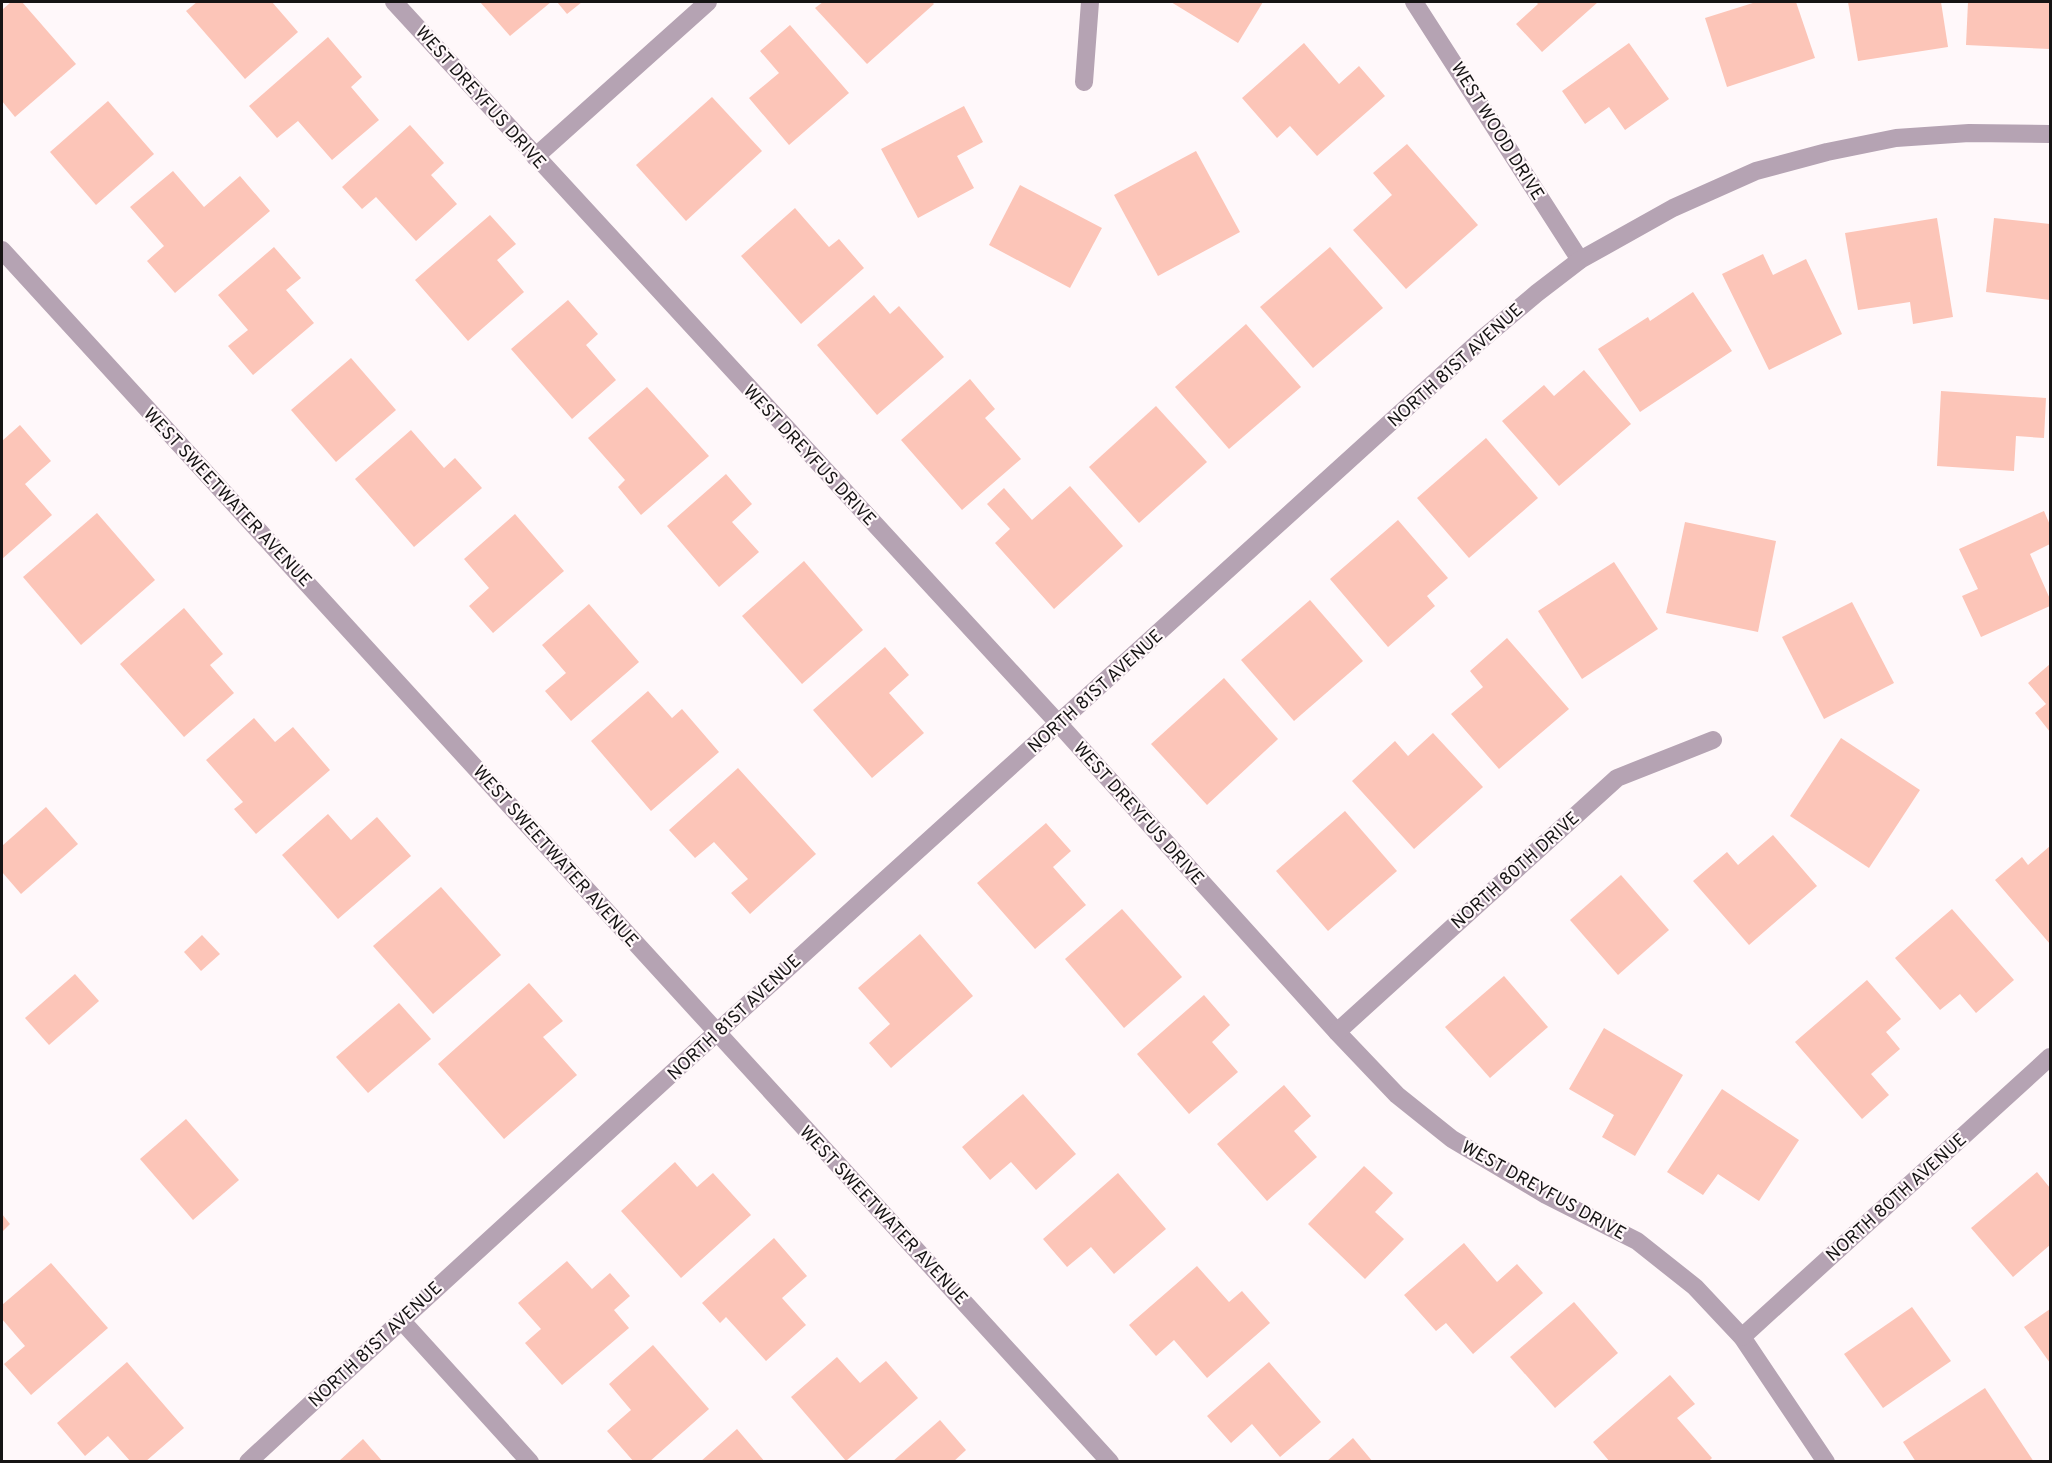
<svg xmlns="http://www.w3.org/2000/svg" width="2052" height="1463" viewBox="0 0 2052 1463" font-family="Overpass,sans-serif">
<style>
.building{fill:#fcc5b8}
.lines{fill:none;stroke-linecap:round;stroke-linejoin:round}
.minor{stroke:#b5a3b3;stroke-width:18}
.tertiary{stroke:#b5a3b3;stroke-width:18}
.labels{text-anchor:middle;stroke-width:4.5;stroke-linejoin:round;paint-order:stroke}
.street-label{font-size:18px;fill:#161414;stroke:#fff8fa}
</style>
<rect width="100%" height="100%" fill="#fff8fa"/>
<g class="building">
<path d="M11,2H22L76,64L15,117L2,101V10Z"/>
<path d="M197,2H272L298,32L245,79L186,11Z"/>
<path d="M480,2H551L510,36Z"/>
<path d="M557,2H582L567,14Z"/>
<path d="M823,2H932L934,4L867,64L815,8Z"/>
<path d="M1171,2H1263L1238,43Z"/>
<path d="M1536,2H1598L1542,52L1516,24L1538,4Z"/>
<path d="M1756,2H1796L1815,58L1727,87L1705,18Z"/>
<path d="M1848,2H1941L1948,47L1858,61Z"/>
<path d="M1968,2H2050V49L1966,45Z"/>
<path d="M790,25L849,93L789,145L749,98L779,73L760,51Z"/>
<path d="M328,37L362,77L351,87L379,120L332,160L298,121L277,138L249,106Z"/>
<path d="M1304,43L1339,84L1359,66L1385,96L1317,156L1290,126L1277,138L1242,98Z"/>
<path d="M1629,43L1669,99L1625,130L1609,107L1585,124L1562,91Z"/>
<path d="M712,97L762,151L686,221L636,165Z"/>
<path d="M108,101L154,154L96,205L50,152Z"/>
<path d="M964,106L983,142L957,156L974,188L918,218L881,149Z"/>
<path d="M410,125L444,163L431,175L457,204L416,241L376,197L362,209L342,187Z"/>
<path d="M1407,144L1478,225L1406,289L1353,230L1392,195L1373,173Z"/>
<path d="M1196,151L1240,232L1158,276L1114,195Z"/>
<path d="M173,171L204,207L240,176L270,211L175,293L147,261L164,246L130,207Z"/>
<path d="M1020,185L1102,228L1070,288L989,245Z"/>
<path d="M795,208L829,247L839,239L864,268L801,324L741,256Z"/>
<path d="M490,215L516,244L497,260L524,292L468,341L415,280Z"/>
<path d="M1937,218L1953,317L1913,324L1910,302L1858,310L1845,233Z"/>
<path d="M1994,218L2050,224V300L1986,292Z"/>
<path d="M274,247L301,278L286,290L314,323L253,375L228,346L248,330L218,295Z"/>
<path d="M1330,247L1383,308L1313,368L1260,307Z"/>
<path d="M1763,254L1773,275L1806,259L1842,334L1769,370L1722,274Z"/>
<path d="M1693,292L1732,351L1640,412L1598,349L1648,317L1650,321Z"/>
<path d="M874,295L890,314L899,306L944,357L877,415L817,345Z"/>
<path d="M568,300L598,334L586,345L616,380L572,419L511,349Z"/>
<path d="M1246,324L1301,387L1229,449L1175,387Z"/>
<path d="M351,358L396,410L336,462L291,410Z"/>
<path d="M1584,370L1631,424L1559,486L1502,421L1544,385L1554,396Z"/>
<path d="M970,379L995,409L985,418L1021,459L962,510L901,440Z"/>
<path d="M647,387L709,456L641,515L618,487L625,480L588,438Z"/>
<path d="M1941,391L2046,398L2044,438L2016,436L2014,471L1937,466Z"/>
<path d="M1156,406L1207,462L1139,523L1089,467Z"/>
<path d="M20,425L51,461L25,484L52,515L2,559V441Z"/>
<path d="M411,430L444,468L455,458L482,488L414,547L355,479Z"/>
<path d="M1486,438L1538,498L1469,558L1417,498Z"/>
<path d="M726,474L752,504L732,522L759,552L719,587L667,526Z"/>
<path d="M1070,486L1123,546L1054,609L995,543L1010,529L987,504L1004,488L1032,520Z"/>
<path d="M2044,511L2050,525V544L2030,554L2050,599V606L1981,637L1962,596L1978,589L1959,549Z"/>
<path d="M97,513L155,580L81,645L23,577Z"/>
<path d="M515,514L564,571L493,633L469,606L489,588L464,559Z"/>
<path d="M1398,520L1448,578L1427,596L1435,606L1388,647L1330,579Z"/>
<path d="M1685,522L1776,541L1758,632L1666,613Z"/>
<path d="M804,561L863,630L802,684L742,616Z"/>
<path d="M1614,562L1658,629L1582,679L1538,611Z"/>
<path d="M1310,600L1363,661L1294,721L1241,660Z"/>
<path d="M1852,602L1894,683L1824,719L1782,637Z"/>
<path d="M589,604L639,662L571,721L545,691L566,673L542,645Z"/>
<path d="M184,608L223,654L210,665L234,693L184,737L120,664Z"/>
<path d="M1507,638L1569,709L1499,769L1451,714L1483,687L1470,671Z"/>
<path d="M885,647L909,675L889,693L924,733L872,778L813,710Z"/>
<path d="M2050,664V732L2035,713L2046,704L2028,683Z"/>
<path d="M1224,678L1278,739L1207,805L1151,744Z"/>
<path d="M648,691L672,718L682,709L719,752L651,811L591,741Z"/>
<path d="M254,718L275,742L293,727L330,770L256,834L234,809L243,802L206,760Z"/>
<path d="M1433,733L1483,787L1414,849L1352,781L1395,741L1408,756Z"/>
<path d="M1841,738L1920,790L1869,868L1790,816Z"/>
<path d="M738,768L816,854L750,914L731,893L748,879L714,842L695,858L669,830Z"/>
<path d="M46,807L78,844L21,894L2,872V846Z"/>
<path d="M1345,811L1397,871L1328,931L1276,871Z"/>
<path d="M328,814L351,840L377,817L411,856L338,919L282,855Z"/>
<path d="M1046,823L1071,851L1053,867L1086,905L1035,949L977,883Z"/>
<path d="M1773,835L1817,886L1749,945L1693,881L1727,852L1738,865Z"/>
<path d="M2050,846V944L1995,880L2022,857L2028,865Z"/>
<path d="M1621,875L1669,930L1618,975L1570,920Z"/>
<path d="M441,887L501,955L433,1014L373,946Z"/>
<path d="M1122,909L1182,977L1124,1028L1065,959Z"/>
<path d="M1952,909L2014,980L1976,1013L1960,994L1940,1010L1895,958Z"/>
<path d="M920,934L973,996L891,1068L869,1043L890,1024L858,988Z"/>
<path d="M202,935L220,954L201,971L184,952Z"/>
<path d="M75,974L99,1001L49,1045L25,1018Z"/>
<path d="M1504,976L1548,1027L1490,1078L1445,1027Z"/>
<path d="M1867,980L1901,1019L1886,1032L1900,1049L1871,1074L1889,1095L1862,1119L1795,1042Z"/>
<path d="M529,983L563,1021L543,1037L577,1075L504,1139L438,1064Z"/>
<path d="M1204,995L1230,1025L1212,1042L1238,1072L1189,1114L1137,1054Z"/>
<path d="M399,1003L431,1039L368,1093L336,1057Z"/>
<path d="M1604,1028L1683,1075L1635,1156L1602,1137L1614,1115L1569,1089Z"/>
<path d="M1284,1085L1311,1116L1294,1131L1317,1157L1267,1201L1217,1144Z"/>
<path d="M1722,1089L1799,1140L1759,1201L1718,1174L1703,1195L1667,1172Z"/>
<path d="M1023,1094L1076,1154L1036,1190L1011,1162L990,1180L962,1147Z"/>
<path d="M186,1119L239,1180L193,1220L140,1159Z"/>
<path d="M675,1162L697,1187L713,1173L751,1215L681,1278L621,1211Z"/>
<path d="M1364,1166L1393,1193L1375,1212L1404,1239L1365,1279L1308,1224Z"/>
<path d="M2037,1172L2050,1188V1245L2013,1277L1971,1228Z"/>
<path d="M1118,1173L1166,1229L1114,1274L1091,1247L1067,1267L1043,1239Z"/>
<path d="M2,1214L10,1224L2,1232Z"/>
<path d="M774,1238L807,1276L782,1298L806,1325L766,1361L726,1317L720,1323L702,1303Z"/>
<path d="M1464,1243L1497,1282L1517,1264L1543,1293L1473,1354L1446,1323L1436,1331L1404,1295Z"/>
<path d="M567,1261L592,1289L610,1273L630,1296L614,1310L629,1328L562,1385L525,1343L541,1329L518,1303Z"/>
<path d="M51,1263L108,1328L31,1395L4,1364L25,1346L2,1319V1305Z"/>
<path d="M1197,1266L1229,1302L1242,1291L1270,1323L1207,1378L1174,1340L1156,1356L1129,1325Z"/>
<path d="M1574,1302L1618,1353L1555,1408L1510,1357Z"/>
<path d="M1912,1307L1951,1361L1883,1408L1844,1354Z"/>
<path d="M2050,1309V1363L2024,1327Z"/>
<path d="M653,1345L709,1409L649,1462H634L607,1431L631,1410L609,1384Z"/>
<path d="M837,1357L860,1383L886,1361L918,1398L846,1461L791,1397Z"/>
<path d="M127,1362L184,1428L145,1462H131L108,1436L85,1456L57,1423Z"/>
<path d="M1269,1362L1321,1422L1280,1457L1252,1424L1231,1443L1207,1416Z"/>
<path d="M1670,1375L1695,1404L1677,1418L1712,1458L1708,1462H1610L1593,1442Z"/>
<path d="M1985,1388L2034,1462H1916L1903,1442Z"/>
<path d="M940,1420L966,1450L953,1462H892Z"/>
<path d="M737,1429L765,1462H700Z"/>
<path d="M1353,1438L1373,1462H1326Z"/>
<path d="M363,1439L383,1462H338Z"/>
</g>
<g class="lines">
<g class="minor">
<path d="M394,2L1059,724L1337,1032L1397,1095L1452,1139L1546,1195L1637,1241L1695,1287L1742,1337L1826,1462"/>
<path d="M1414,2L1580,260"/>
<path d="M1084,82L1090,2"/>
<path d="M535,157L708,2"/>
<path d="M1337,1032L1617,778L1713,740"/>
<path d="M401,1320L530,1462"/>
<path d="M1742,1337L2050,1057"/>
<path d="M248,1462C656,1084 1070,714 1481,340L1537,293L1580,260L1673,208L1756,171L1827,152L1896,138L1969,133L2050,134"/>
</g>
<path class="tertiary" d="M2,250L1110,1462"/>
</g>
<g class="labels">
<g class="street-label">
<text transform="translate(481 97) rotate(48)" y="6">WEST DREYFUS DRIVE</text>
<text transform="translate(1498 131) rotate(58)" y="6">WEST WOOD DRIVE</text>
<text transform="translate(1455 365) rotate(-42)" y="6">NORTH 81ST AVENUE</text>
<text transform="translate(810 455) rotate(47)" y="6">WEST DREYFUS DRIVE</text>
<text transform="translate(228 497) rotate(47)" y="6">WEST SWEETWATER AVENUE</text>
<text transform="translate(1095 691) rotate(-42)" y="6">NORTH 81ST AVENUE</text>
<text transform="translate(1139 813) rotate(48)" y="6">WEST DREYFUS DRIVE</text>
<text transform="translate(556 856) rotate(48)" y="6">WEST SWEETWATER AVENUE</text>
<text transform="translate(1515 870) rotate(-42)" y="6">NORTH 80TH DRIVE</text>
<text transform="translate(734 1017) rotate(-43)" y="6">NORTH 81ST AVENUE</text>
<text transform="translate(1544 1190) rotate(29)" y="6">WEST DREYFUS DRIVE</text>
<text transform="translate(1896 1197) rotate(-42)" y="6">NORTH 80TH AVENUE</text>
<text transform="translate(884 1215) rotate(47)" y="6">WEST SWEETWATER AVENUE</text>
<text transform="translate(375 1344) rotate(-43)" y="6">NORTH 81ST AVENUE</text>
</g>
</g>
<rect width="2052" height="1463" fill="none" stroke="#161414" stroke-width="6"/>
</svg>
